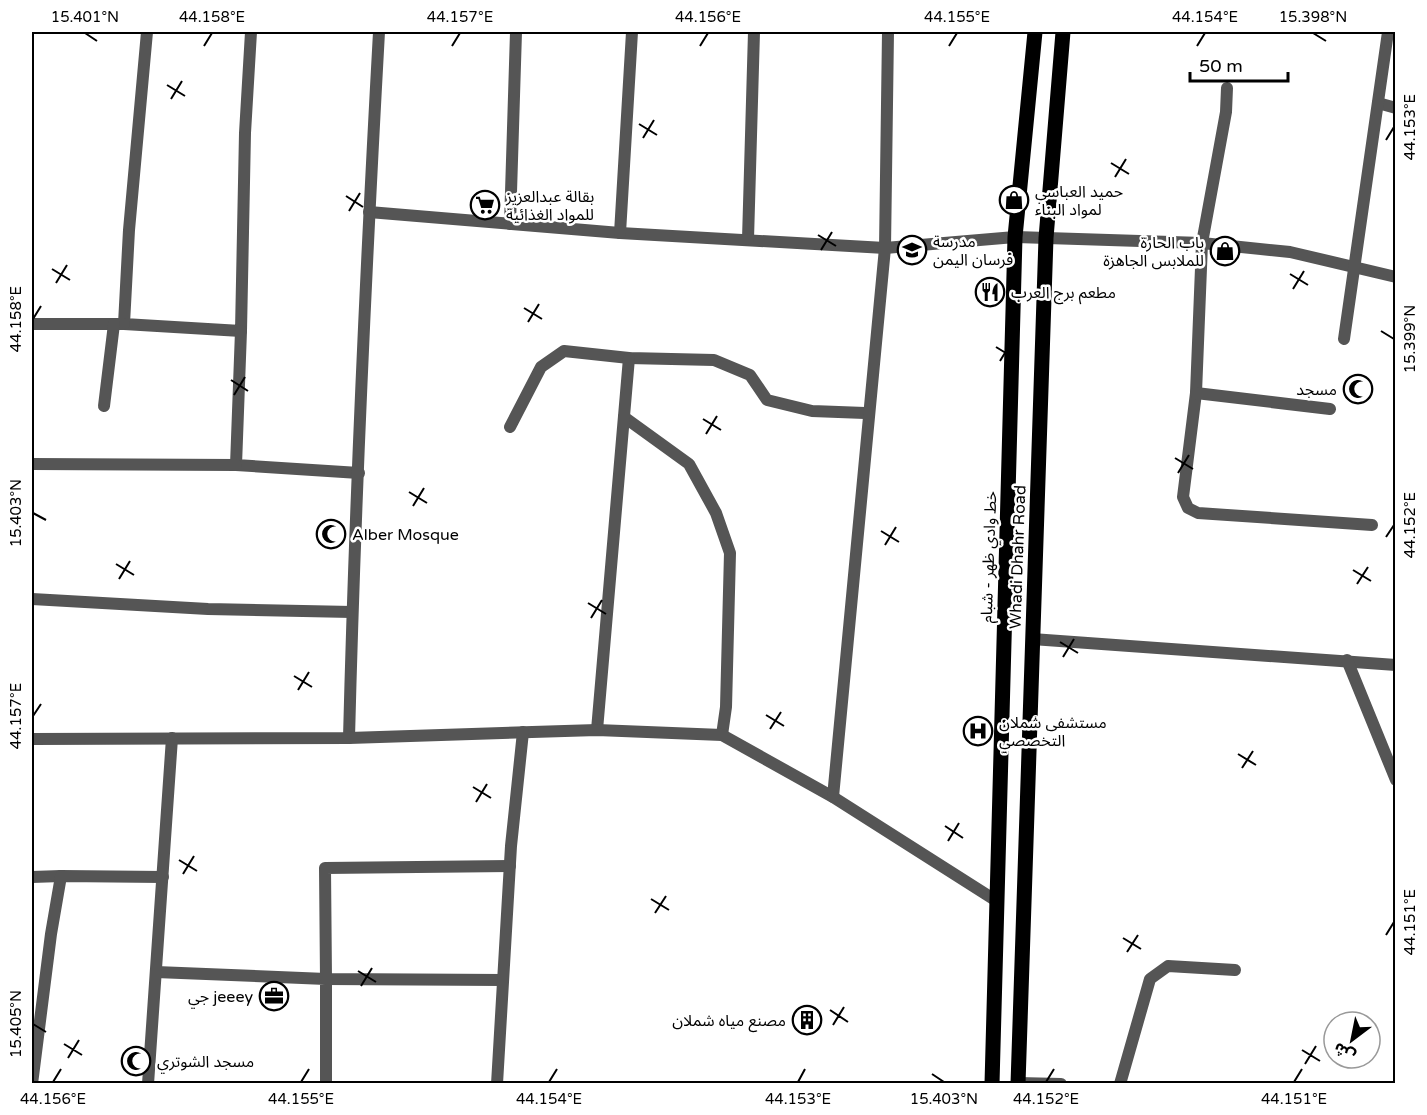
<svg xmlns="http://www.w3.org/2000/svg" width="1427" height="1115" viewBox="0 0 1427 1115" font-family="'Varela Round','Noto Sans Arabic',sans-serif">
<style>
.lines{fill:none;stroke-linecap:round;stroke-linejoin:round}
.minor{stroke:#555;stroke-width:12}
.primary{stroke:#000;stroke-width:15}
.ticks{fill:none;stroke:#000;stroke-width:2}
.labels{text-anchor:middle;stroke-width:5;stroke-linejoin:round;paint-order:stroke}
.poi-label{font-size:16px;fill:#000;stroke:#fff;text-anchor:start}
.street-label{font-size:16px;fill:#000;stroke:#fff}
.neatline{fill:none;stroke:#000;stroke-width:2}
.ticks-label{font-size:15px;text-anchor:middle;fill:#000}
</style>
<rect width="100%" height="100%" fill="#fff"/>
<g class="lines">
<g class="minor">
<path d="M147,32L129,230L124,324L241,331L245,133L251,32"/>
<path d="M1227,88L1226,112L1202,243L1196,393L1183,497L1188,508L1198,513L1372,525"/>
<path d="M1378,103L1396,108"/>
<path d="M369,212L620,233L885,248L1015,237L1202,243L1290,252L1396,277"/>
<path d="M510,224L516,32"/>
<path d="M620,233L632,32"/>
<path d="M748,239L754,32"/>
<path d="M32,324H124"/>
<path d="M241,331L236,465L359,473"/>
<path d="M1344,339L1388,32"/>
<path d="M1196,393L1330,409"/>
<path d="M104,406L114,324"/>
<path d="M624,417L689,464L716,513L730,553L726,707L722,735"/>
<path d="M510,427L541,367L564,351L629,358L714,360L750,375L767,400L812,411L865,413"/>
<path d="M32,464L236,465"/>
<path d="M32,599L208,609L352,612"/>
<path d="M1032,639L1396,665"/>
<path d="M1347,660L1396,780"/>
<path d="M597,730L629,358"/>
<path d="M349,738C355,502 366,267 379,32"/>
<path d="M32,739L349,738L597,730L722,735L833,797L995,900"/>
<path d="M833,797L885,248L888,32"/>
<path d="M32,877L61,876"/>
<path d="M156,972L326,979V1084"/>
<path d="M503,980L326,979L325,868L510,866"/>
<path d="M1018,1083L1061,1084"/>
<path d="M32,1084L51,934L61,876L163,877"/>
<path d="M148,1084L172,738"/>
<path d="M497,1084L511,846L523,732"/>
<path d="M1120,1084L1150,979L1168,966L1235,970"/>
</g>
<g class="primary">
<path d="M992,1084L1015,237L1035,32"/>
<path d="M1018,1084L1046,238L1063,32"/>
</g>
</g>
<path class="ticks" d="M85,33L97,41M1313,33L1326,41M204,46L212,33M452,46L460,33M700,46L708,33M949,46L957,33M1197,46L1205,33M167,85L185,96M171,99L182,81M639,124L657,135M643,138L654,120M1386,140L1394,127M1111,163L1129,174M1115,177L1126,159M346,196L363,207M349,211L360,193M818,235L836,246M821,250L832,232M52,269L70,280M1290,274L1308,285M56,283L67,265M1293,289L1304,271M524,308L542,319M33,319L41,306M528,322L539,304M1381,331L1394,339M996,347L1014,358M1000,361L1011,343M231,380L248,391M234,395L245,377M703,419L721,430M706,434L717,416M1175,458L1193,469M1178,473L1189,455M409,492L427,503M413,506L424,488M33,513L46,520M881,531L899,542M1386,537L1394,525M885,545L896,527M116,564L134,575M1353,570L1371,581M119,579L130,561M1357,584L1368,567M588,603L606,614M591,618L602,600M1060,642L1078,653M1063,657L1074,639M294,676L312,687M298,690L309,672M766,715L784,726M33,716L41,704M770,729L781,712M1238,754L1256,765M1242,768L1253,751M473,787L491,798M476,802L487,784M945,826L963,838M948,841L959,823M179,860L197,871M183,874L194,856M651,899L669,910M655,913L666,896M1386,935L1394,922M1123,938L1141,949M1127,952L1138,935M358,971L376,982M361,986L372,968M830,1010L848,1022M33,1024L46,1032M833,1025L844,1007M64,1044L82,1055M1302,1050L1320,1061M68,1058L79,1040M1305,1064L1316,1046M932,1074L944,1082M53,1082L61,1069M301,1082L309,1069M549,1082L557,1069M798,1082L805,1069M1046,1082L1054,1069M1294,1082L1302,1069"/>
<defs>
<g id="shop-ring" transform="scale(1.5)"><circle r="9.5" fill="#fff" stroke="#000" stroke-width="1.5"/><path d="M-5-2.5h2.3a2.7 3.5 0 0 1 5.4 0H5L5.5 6h-11ZM-1.5-2.5h3a1.5 2.3 0 0 0-3 0Z" fill="#000"/></g>
<g id="supermarket-ring" transform="scale(1.5)"><circle r="9.5" fill="#fff" stroke="#000" stroke-width="1.5"/><path d="M-6-5.5h2.5l.6 2H6L4.5 2H-2.5L-4.4-4H-6ZM-1.5 3.2a1.3 1.3 0 1 0 .1 0ZM3 3.2a1.3 1.3 0 1 0 .1 0Z" fill="#000"/></g>
<g id="school-ring" transform="scale(1.5)"><circle r="9.5" fill="#fff" stroke="#000" stroke-width="1.5"/><path d="M0-5L7-2L0 1L-7-2ZM-4 1L0 2.5L4 1V4Q0 6-4 4Z" fill="#000"/></g>
<g id="restaurant-ring" transform="scale(1.5)"><circle r="9.5" fill="#fff" stroke="#000" stroke-width="1.5"/><path d="M-5-6h1v4h1v-4h1v4h1v-4h1v5L-1.5 .5V6h-2V.5L-5-1ZM5-6V6H3V1.5H1.5Q1.5-4 5-6Z" fill="#000"/></g>
<g id="mosque-ring" transform="scale(1.5)"><circle r="9.5" fill="#fff" stroke="#000" stroke-width="1.5"/><path d="M3.5-4.9A6 6 0 1 0 3.5 4.9A5 5 0 1 1 3.5-4.9Z" fill="#000"/></g>
<g id="hospital-ring" transform="scale(1.5)"><circle r="9.5" fill="#fff" stroke="#000" stroke-width="1.5"/><path d="M-5-5h3v3.5h4V-5h3V5h-3V1.5h-4V5h-3Z" fill="#000"/></g>
<g id="office-ring" transform="scale(1.5)"><circle r="9.5" fill="#fff" stroke="#000" stroke-width="1.5"/><path d="M-6-3h4V-5.5h4V-3h4V5H-6ZM-1-4.5V-3h2v-1.5ZM-6 0V1H6V0Z" fill="#000"/></g>
<g id="building-ring" transform="scale(1.5)"><circle r="9.5" fill="#fff" stroke="#000" stroke-width="1.5"/><path d="M-4-6H4V6H1V3H-1V6H-4ZM-2.5-4.3h1.7v1.8h-1.7ZM.8-4.3h1.7v1.8H.8ZM-2.5-1h1.7V.8h-1.7ZM.8-1h1.7V.8H.8Z" fill="#000"/></g>
</defs>
<g fill-rule="evenodd">
<use href="#shop-ring" x="1014" y="200"/>
<use href="#supermarket-ring" x="485" y="205"/>
<use href="#school-ring" x="912" y="250"/>
<use href="#shop-ring" x="1225" y="251"/>
<use href="#restaurant-ring" x="990" y="292"/>
<use href="#mosque-ring" x="1358" y="389"/>
<use href="#mosque-ring" x="331" y="534"/>
<use href="#hospital-ring" x="978" y="731"/>
<use href="#office-ring" x="274" y="996"/>
<use href="#building-ring" x="807" y="1020"/>
<use href="#mosque-ring" x="136" y="1061"/>
</g>
<g class="labels">
<g class="poi-label">
<text x="1035" y="197">حميد العباسي<tspan x="1035" dy="18">لمواد البناء</tspan></text>
<text x="506" y="202">بقالة عبدالعزيز<tspan x="506" dy="18">للمواد الغذائية</tspan></text>
<text x="933" y="247">مدرسة<tspan x="933" dy="18">فرسان اليمن</tspan></text>
<text x="1204" y="248" text-anchor="end">باب الحارة<tspan x="1204" dy="18">للملابس الجاهزة</tspan></text>
<text x="1011" y="298">مطعم برج العرب</text>
<text x="1337" y="395" text-anchor="end">مسجد</text>
<text x="352" y="540">Alber Mosque</text>
<text x="999" y="728">مستشفى شملان<tspan x="999" dy="18">التخصصي</tspan></text>
<text x="253" y="1002" text-anchor="end">جي jeeey</text>
<text x="786" y="1026" text-anchor="end">مصنع مياه شملان</text>
<text x="157" y="1067">مسجد الشوتري</text>
</g>
<g class="street-label">
<text transform="translate(988 557) rotate(-88)" y="6">خط وادي ظهر - شبام</text>
<text transform="translate(1017 557) rotate(-88)" y="6">Whadi Dhahr Road</text>
</g>
</g>
<rect width="1427" height="1115" fill="none" stroke="#ffffff" stroke-width="66"/>
<g transform="translate(1352 1040) rotate(212)"><circle r="28" fill="#ffffff" stroke="#999999" stroke-width="1.5"/>
<path d="M0-4.5L10 22L0 15L-10 22Z" fill="#000000"/>
<text y="-9" font-size="16" font-weight="bold" text-anchor="middle" fill="#000000">ش</text>
</g>
<path d="M1190 72v9h98v-9" fill="none" stroke="#000000" stroke-width="3"/>
<text x="1199" y="72" font-size="18" fill="#000000" stroke="#ffffff" stroke-width="4.5" paint-order="stroke">50 m</text>
<rect x="33" y="33" width="1361" height="1049" class="neatline"/>
<g class="ticks-label">
<text x="85" y="22">15.401°N</text>
<text x="212" y="22">44.158°E</text>
<text x="460" y="22">44.157°E</text>
<text x="708" y="22">44.156°E</text>
<text x="957" y="22">44.155°E</text>
<text x="1205" y="22">44.154°E</text>
<text x="1313" y="22">15.398°N</text>
<text transform="translate(1410 127) rotate(-90)" y="5">44.153°E</text>
<text transform="translate(16 319) rotate(-90)" y="5">44.158°E</text>
<text transform="translate(1410 339) rotate(-90)" y="5">15.399°N</text>
<text transform="translate(16 513) rotate(-90)" y="5">15.403°N</text>
<text transform="translate(1410 525) rotate(-90)" y="5">44.152°E</text>
<text transform="translate(16 716) rotate(-90)" y="5">44.157°E</text>
<text transform="translate(1410 922) rotate(-90)" y="5">44.151°E</text>
<text transform="translate(16 1024) rotate(-90)" y="5">15.405°N</text>
<text x="53" y="1104">44.156°E</text>
<text x="301" y="1104">44.155°E</text>
<text x="549" y="1104">44.154°E</text>
<text x="798" y="1104">44.153°E</text>
<text x="944" y="1104">15.403°N</text>
<text x="1046" y="1104">44.152°E</text>
<text x="1294" y="1104">44.151°E</text>
</g>
</svg>
